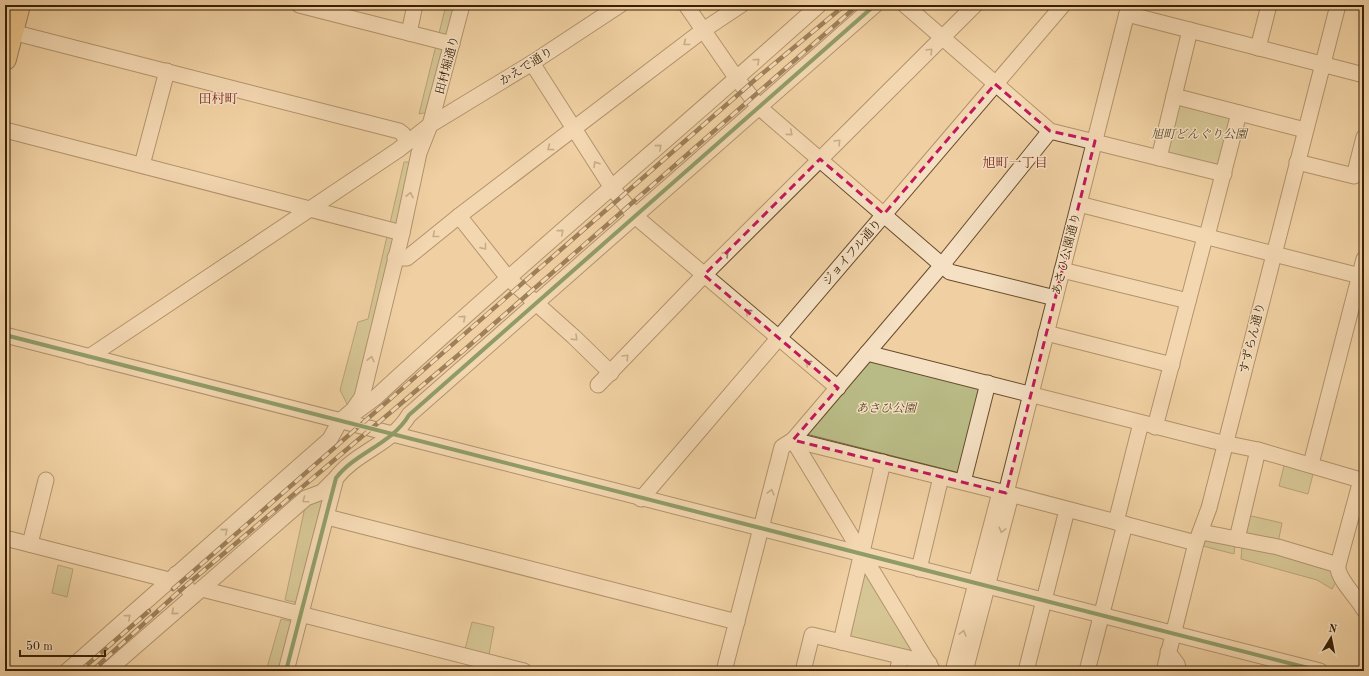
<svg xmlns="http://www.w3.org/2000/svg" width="1369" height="676" viewBox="0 0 1369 676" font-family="'Old Standard TT','Noto Serif JP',serif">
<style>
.green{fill:#b9bb86;stroke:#7a6e44}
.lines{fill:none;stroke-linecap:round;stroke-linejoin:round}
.minor-casing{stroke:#684c2b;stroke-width:17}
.highway-casing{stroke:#3a2003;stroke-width:24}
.minor{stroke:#f5e0c3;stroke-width:15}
.highway{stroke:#e8b872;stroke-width:22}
.rail-casing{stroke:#3a2003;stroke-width:4.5}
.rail{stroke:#f5e0c3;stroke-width:3;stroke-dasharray:9;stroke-linecap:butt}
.cycleway-casing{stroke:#f5e0c3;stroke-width:6}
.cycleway{stroke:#1b5e20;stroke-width:4}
.oneway{stroke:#988063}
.marked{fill:none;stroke:#c2185b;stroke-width:3;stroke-dasharray:8 5;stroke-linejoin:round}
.labels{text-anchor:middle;stroke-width:3;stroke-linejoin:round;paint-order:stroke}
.street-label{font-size:12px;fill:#3a2003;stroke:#f5e0c3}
.park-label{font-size:12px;font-style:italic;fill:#5a4724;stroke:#f5e0c3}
.neighbourhood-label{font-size:13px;fill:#7a1f14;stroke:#f5e0c3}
</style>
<rect width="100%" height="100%" fill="#f0d0a3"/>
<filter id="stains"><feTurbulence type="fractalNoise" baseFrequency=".005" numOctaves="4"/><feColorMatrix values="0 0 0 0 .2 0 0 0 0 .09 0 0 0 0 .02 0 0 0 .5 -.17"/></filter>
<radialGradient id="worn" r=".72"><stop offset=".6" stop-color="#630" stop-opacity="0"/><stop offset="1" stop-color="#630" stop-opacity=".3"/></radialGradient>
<g class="green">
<path d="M446,5H457L429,112L419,114Z"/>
<path d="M1176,102L1233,116L1220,165L1166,155Z"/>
<path d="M404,162H416L357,400L349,408L340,390L358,322L368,319Z"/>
<path d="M869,360L982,387L960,473L806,434Z"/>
<path d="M1285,462L1314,470L1308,494L1279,486Z"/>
<path d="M319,496L329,497L303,604L285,600L305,507Z"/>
<path d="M1247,515L1282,523L1278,543L1246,537Z"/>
<path d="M1206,539L1235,542L1234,554L1203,546Z"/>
<path d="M1242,545L1321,563L1335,573L1336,582L1332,589L1317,580L1241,559Z"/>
<path d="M58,565L73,569L67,597L52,593Z"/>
<path d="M861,567L866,569L922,657L848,641Z"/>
<path d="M281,619L294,622L280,671H266Z"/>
<path d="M472,622L494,627L489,655L465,649Z"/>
</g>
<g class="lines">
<g class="minor-casing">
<g id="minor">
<path d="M299,5L452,44"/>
<path d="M686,5L737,79L760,108L950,272L1055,298"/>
<path d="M905,5L1050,131L1224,174"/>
<path d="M1127,14L1364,75"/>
<path d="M12,32L399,131L403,134L407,143"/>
<path d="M409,33L415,5"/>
<path d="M1258,48L1269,5"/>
<path d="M532,63L612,188L636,217L838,388"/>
<path d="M1174,96L1305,130"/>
<path d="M5,130L402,233"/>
<path d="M1159,158L1190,30"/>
<path d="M1297,162L1354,176L1364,137"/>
<path d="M142,165L167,71"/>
<path d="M1079,204L1364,277"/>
<path d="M459,216L508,278L574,337L611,373"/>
<path d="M395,258H407L459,216L702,31L741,5"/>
<path d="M1062,270L1188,301"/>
<path d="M1046,333L1172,365"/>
<path d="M5,335L1320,671"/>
<path d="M867,353L1214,441L1258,450L1364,481"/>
<path d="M89,357L310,209L398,150L430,125L532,63L620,5"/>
<path d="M598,385L704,275L975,5"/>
<path d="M356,412L375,398C520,264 672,137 819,5"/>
<path d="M1155,427L1204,241L1208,232L1239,113"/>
<path d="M793,440L1006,493L1196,543"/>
<path d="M793,440L933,671"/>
<path d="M1311,464L1364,259"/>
<path d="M963,482L988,383"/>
<path d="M1006,493L1129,5"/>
<path d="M641,499L1063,5"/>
<path d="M327,517L737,622"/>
<path d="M1116,522L1141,423"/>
<path d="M1201,532L1278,547L1338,565C1336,578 1358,598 1364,610"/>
<path d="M5,538L169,580"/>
<path d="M1237,539L1258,450"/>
<path d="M30,544L46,480"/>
<path d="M1338,565L1361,480"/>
<path d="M919,569L941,477"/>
<path d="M176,574L193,595"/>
<path d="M202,589L524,671"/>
<path d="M841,642L883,462"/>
<path d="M1168,652L1177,664L1179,671"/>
<path d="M67,671L330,439L340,421L353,410L362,397L402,233L419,153L430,125L462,5"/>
<path d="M107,671L306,498L322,492L336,478"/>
<path d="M286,671L336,478C356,452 392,444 409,415L875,5"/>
<path d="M724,671L782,447L793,440L942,265L1050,131"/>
<path d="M803,671L812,635L929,663"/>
<path d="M897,671L901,657"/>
<path d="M953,671L999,496L1006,493"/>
<path d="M965,671L1010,499L1006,493"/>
<path d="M1026,671L1067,510"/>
<path d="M1087,671L1125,524"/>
<path d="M1164,671L1196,543L1209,508L1338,5"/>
</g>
</g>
<g class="highway-casing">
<path id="highway" d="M5,59L19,5"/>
</g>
<use href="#minor" class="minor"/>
<use href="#highway" class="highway"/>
<g class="rail-casing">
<g id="rail">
<path d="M173,589L757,78L845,5"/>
<path d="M80,671L149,611"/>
<path d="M92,671L183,588L463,351L858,5"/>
</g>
</g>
<use href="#rail" class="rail"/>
<g class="cycleway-casing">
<g id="cycleway">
<path d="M5,335L1320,671"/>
<path d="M286,671L336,478C356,452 392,444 409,415L875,5"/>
</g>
</g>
<use href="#cycleway" class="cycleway"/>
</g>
<defs><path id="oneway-chevron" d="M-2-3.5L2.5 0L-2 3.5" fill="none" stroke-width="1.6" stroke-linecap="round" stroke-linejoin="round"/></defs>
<g class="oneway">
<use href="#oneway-chevron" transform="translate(686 43) rotate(142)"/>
<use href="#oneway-chevron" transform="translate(930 51) rotate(-45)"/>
<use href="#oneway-chevron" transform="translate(757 61) rotate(-42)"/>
<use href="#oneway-chevron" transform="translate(790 133) rotate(41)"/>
<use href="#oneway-chevron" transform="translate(838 142) rotate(-45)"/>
<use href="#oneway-chevron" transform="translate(659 147) rotate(-41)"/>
<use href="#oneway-chevron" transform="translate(550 148) rotate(143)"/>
<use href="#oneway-chevron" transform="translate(596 164) rotate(-122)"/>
<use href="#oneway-chevron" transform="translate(410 195) rotate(-78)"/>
<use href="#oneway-chevron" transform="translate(561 232) rotate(-41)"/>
<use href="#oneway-chevron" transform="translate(435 235) rotate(141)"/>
<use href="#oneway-chevron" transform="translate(484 247) rotate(51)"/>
<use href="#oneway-chevron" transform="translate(726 254) rotate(-45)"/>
<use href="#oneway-chevron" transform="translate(748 312) rotate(-140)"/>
<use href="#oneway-chevron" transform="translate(463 318) rotate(-42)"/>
<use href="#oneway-chevron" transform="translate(575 338) rotate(44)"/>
<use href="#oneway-chevron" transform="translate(626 357) rotate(-46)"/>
<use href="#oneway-chevron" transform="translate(371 359) rotate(-77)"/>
<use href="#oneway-chevron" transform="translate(808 363) rotate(-141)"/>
<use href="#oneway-chevron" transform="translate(771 492) rotate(-76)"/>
<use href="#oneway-chevron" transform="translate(305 500) rotate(145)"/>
<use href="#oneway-chevron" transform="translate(1002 530) rotate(105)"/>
<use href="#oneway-chevron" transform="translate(225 531) rotate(-41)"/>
<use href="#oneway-chevron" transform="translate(174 612) rotate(139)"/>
<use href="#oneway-chevron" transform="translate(128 617) rotate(-42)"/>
<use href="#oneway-chevron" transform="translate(963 633) rotate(-75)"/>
</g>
<path d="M0 0H1369V676H0ZM995,84L1050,131L1095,141L1006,493L793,440L838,388L704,275L820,159L884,214Z" fill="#f0d0a3" fill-opacity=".55" fill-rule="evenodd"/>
<path class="marked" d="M995,84L1050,131L1095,141L1006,493L793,440L838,388L704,275L820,159L884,214Z"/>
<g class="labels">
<g class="street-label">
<text transform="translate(447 65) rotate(-75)" y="4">田村堀通り</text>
<text transform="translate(526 66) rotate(-32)" y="4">かえで通り</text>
<text transform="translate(852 252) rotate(-49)" y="4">ジョイフル通り</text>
<text transform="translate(1066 254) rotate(-76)" y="4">あさひ公園通り</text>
<text transform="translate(1252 338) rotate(-76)" y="4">すずらん通り</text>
</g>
<g class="park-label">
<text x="1199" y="138">旭町どんぐり公園</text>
<text x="886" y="412">あさひ公園</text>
</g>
<g class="neighbourhood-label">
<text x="218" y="103">田村町</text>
<text x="1015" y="167">旭町一丁目</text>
</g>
</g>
<rect width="1369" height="676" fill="none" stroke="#f0d0a3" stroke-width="20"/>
<rect x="6" y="6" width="1357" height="664" fill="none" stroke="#3a2003" stroke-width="2"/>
<rect x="10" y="10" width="1349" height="656" fill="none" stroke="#3a2003"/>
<g transform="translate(1331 638) rotate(10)" stroke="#f5e0c3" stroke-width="3" paint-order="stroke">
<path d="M0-3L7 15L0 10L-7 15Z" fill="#3a2003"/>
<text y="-6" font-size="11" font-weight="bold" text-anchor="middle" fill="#3a2003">N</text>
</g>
<path d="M20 650v6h85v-6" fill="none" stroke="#3a2003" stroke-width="2"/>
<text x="26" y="650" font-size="12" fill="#3a2003" stroke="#f5e0c3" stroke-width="3" paint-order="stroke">50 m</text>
<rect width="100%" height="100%" filter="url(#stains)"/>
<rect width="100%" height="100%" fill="url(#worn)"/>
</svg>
